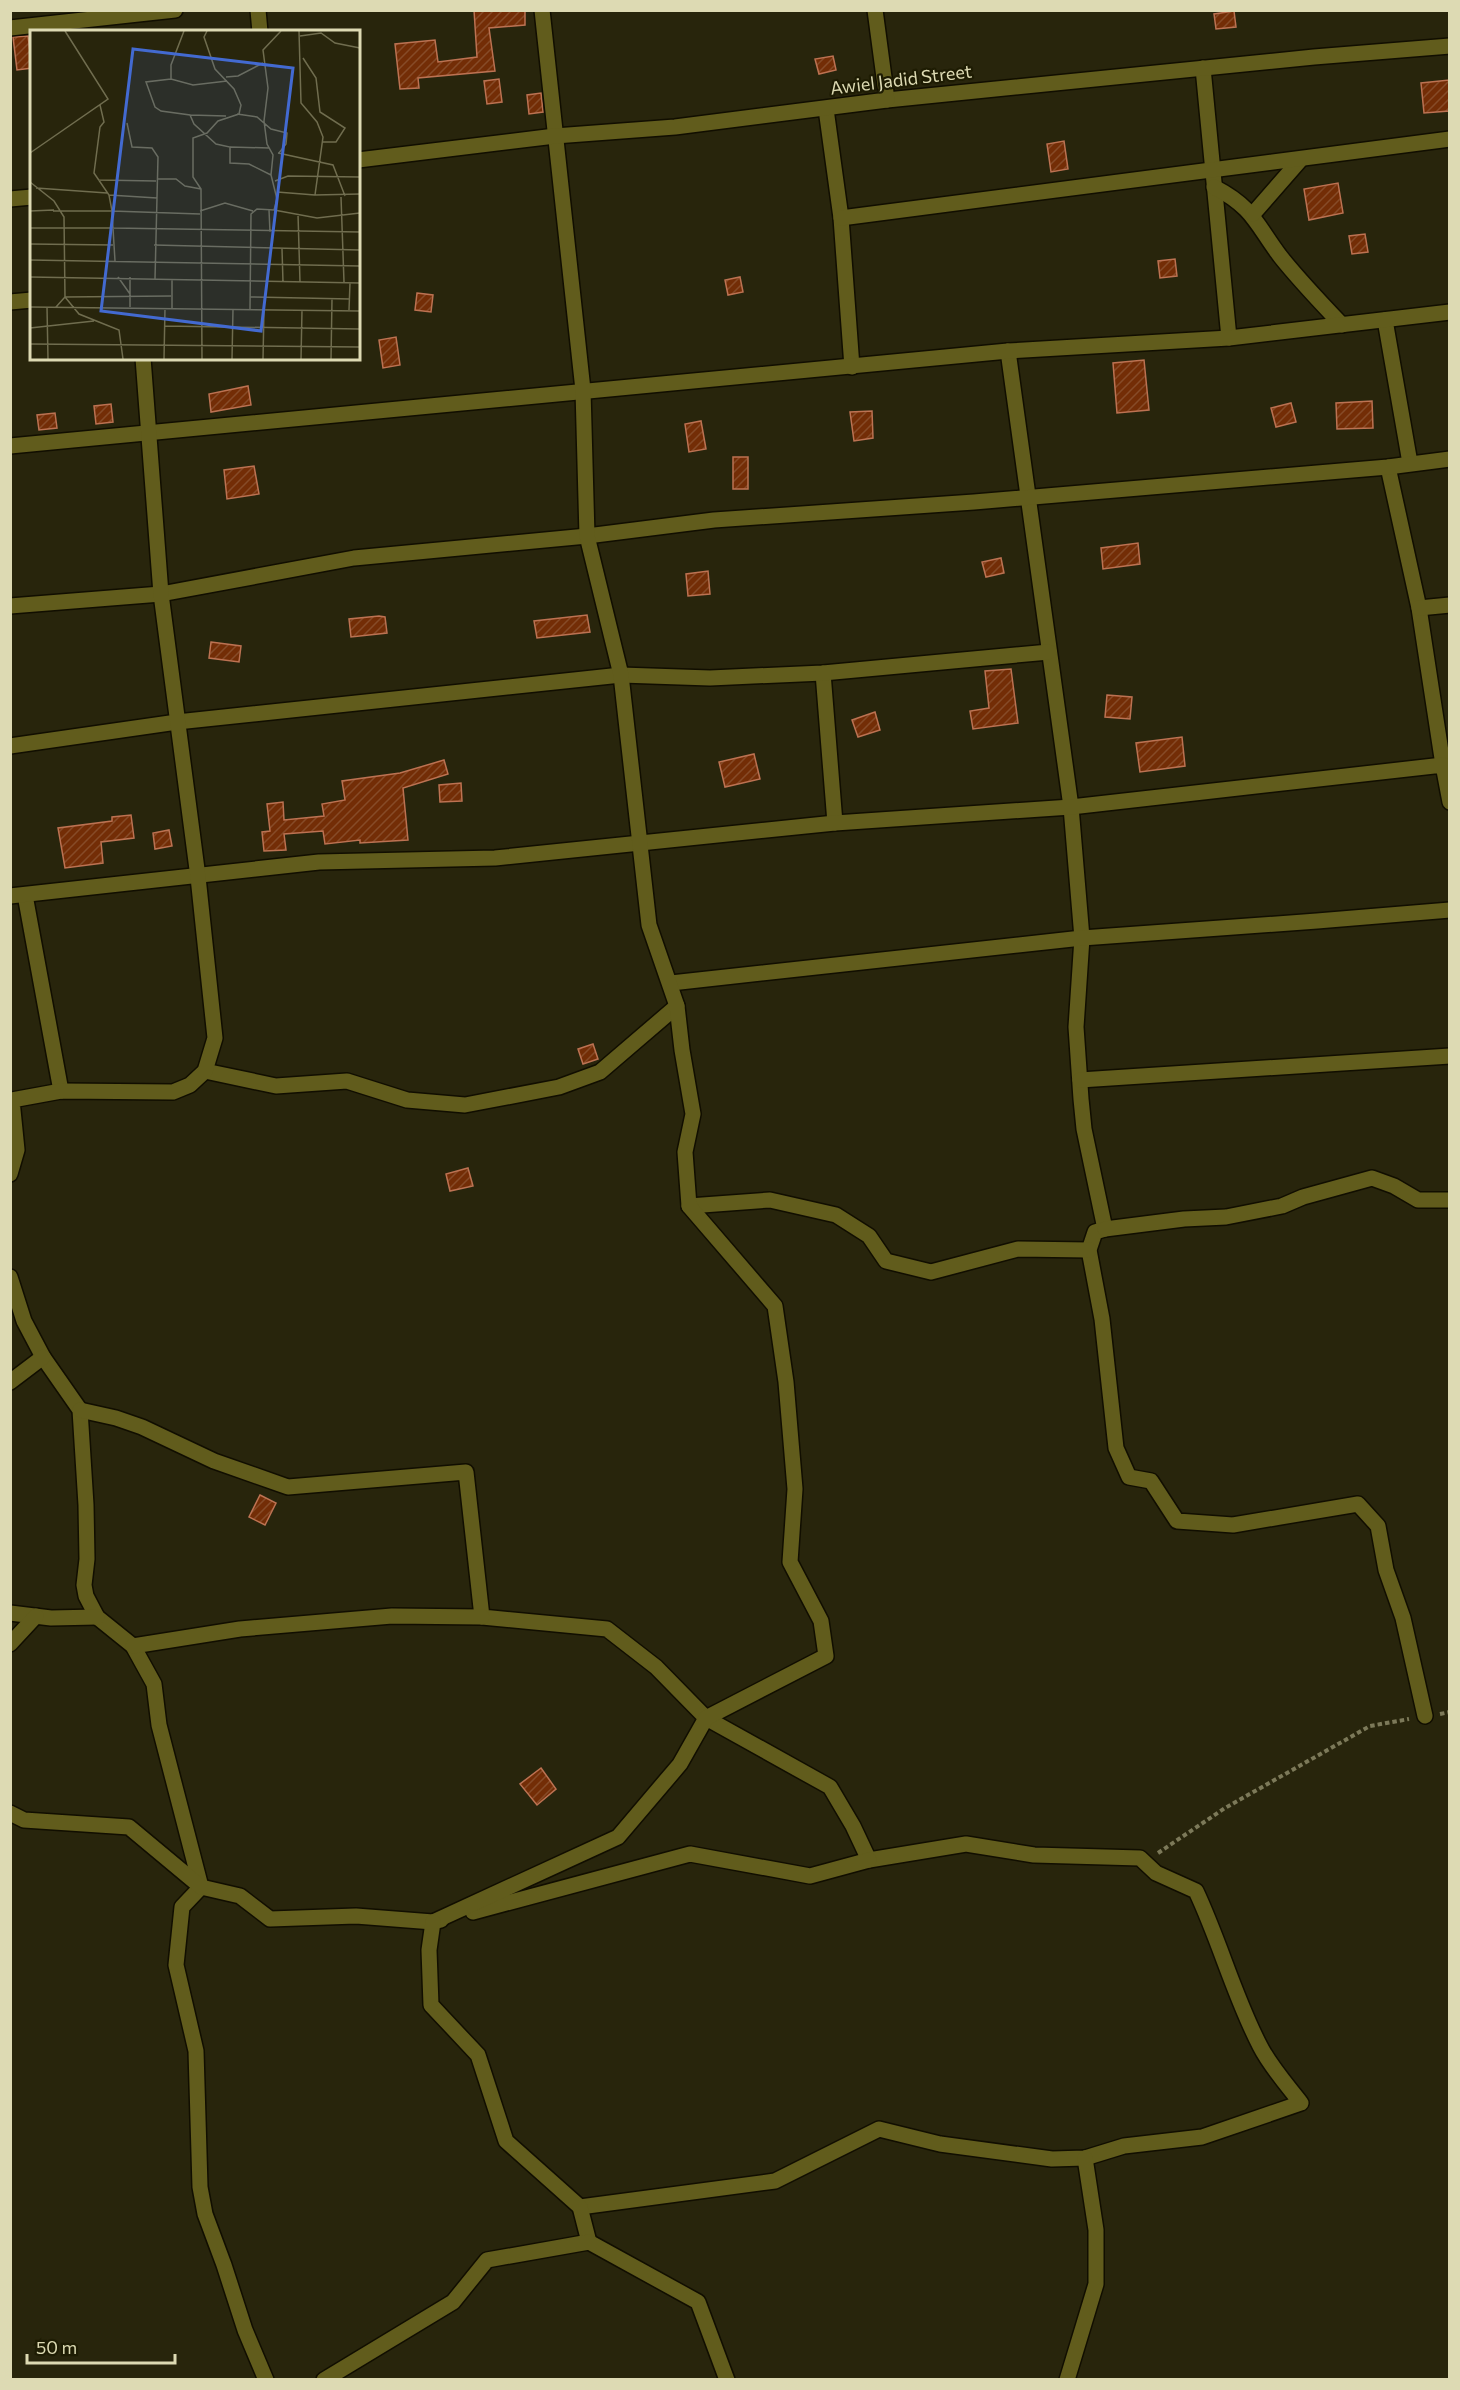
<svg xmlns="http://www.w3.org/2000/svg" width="1460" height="2390" viewBox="0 0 1460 2390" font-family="Commissioner,sans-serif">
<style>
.building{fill:url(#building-hatch);stroke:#bc7252;stroke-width:1.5}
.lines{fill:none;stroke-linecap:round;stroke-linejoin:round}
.minor-casing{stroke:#110e00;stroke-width:18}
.tertiary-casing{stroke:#110e00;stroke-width:18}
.path{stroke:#7c7959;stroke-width:4;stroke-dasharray:4.5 3;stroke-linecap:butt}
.minor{stroke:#615c1c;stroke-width:15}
.tertiary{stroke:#615c1c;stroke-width:15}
.labels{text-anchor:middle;stroke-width:4.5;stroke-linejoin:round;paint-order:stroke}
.street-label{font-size:18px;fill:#dddab3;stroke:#1e1c03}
.inset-road{fill:none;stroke:#706d4f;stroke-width:1.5}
.view{fill:#436ad1;fill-opacity:0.15;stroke:#436ad1;stroke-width:3}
.inset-edge{fill:none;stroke:#dddab3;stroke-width:3}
</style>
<defs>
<pattern id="building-hatch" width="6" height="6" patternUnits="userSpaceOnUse" patternTransform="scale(1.5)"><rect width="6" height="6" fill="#732d06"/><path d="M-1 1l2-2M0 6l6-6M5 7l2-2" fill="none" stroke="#864b28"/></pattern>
</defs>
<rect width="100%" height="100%" fill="#28250c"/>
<g class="building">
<path d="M474,10H525V25L489,28L495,71L418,78L419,88L400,89L395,44L435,40L438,62L477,57Z"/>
<path d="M1234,11L1236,27L1216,29L1214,14Z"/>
<path d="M28,36L32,68L17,70L13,37Z"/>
<path d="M833,56L836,70L819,74L815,59Z"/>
<path d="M499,79L502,102L487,104L484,81Z"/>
<path d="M1449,80V111L1424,113L1421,83Z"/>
<path d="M541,93L543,112L529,114L527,95Z"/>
<path d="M1064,141L1068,169L1051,172L1047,144Z"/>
<path d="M1338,183L1343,213L1309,220L1304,189Z"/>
<path d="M1365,234L1368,252L1352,254L1349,236Z"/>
<path d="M1175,259L1177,276L1160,278L1158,261Z"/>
<path d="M740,277L743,292L728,295L725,280Z"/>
<path d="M417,293L433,295L431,312L415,310Z"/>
<path d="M396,337L400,365L383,368L379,340Z"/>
<path d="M1144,360L1149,410L1117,413L1113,363Z"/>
<path d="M248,386L251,405L211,412L209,394Z"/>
<path d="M1372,401L1373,428L1337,429L1336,403Z"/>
<path d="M1291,403L1296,422L1276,427L1271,408Z"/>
<path d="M111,404L113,422L96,424L94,406Z"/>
<path d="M872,411L873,438L854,441L850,412Z"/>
<path d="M55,413L57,428L39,430L37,415Z"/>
<path d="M701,421L706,449L689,452L685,424Z"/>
<rect x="733" y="457" width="15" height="32"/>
<path d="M254,466L259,494L227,499L224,470Z"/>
<path d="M1138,543L1140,564L1103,569L1101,548Z"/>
<path d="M1001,558L1004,573L986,577L982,562Z"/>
<path d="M708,571L710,594L688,596L686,574Z"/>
<path d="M587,615L590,632L537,638L534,621Z"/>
<path d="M379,616L385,617L387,633L351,637L349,619Z"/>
<path d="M211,642L241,646L239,662L209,658Z"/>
<path d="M1011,669L1018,723L973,729L970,711L989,708L985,671Z"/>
<path d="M1107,695L1132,697L1130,719L1105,717Z"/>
<path d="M875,712L880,730L858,737L852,720Z"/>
<path d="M1182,737L1185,766L1140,772L1136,743Z"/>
<path d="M754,754L760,779L725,787L719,762Z"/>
<path d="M444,760L448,774L403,788L408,840L360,843V840L325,844L323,831L284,834L286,850L264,851L262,832L270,831L267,804L283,802L284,820L324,816L322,804L345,800L342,781L400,773Z"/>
<path d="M461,783L462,801L440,802L439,785Z"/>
<path d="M131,815L134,838L101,842L103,863L65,868L58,828L112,821V817Z"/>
<path d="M169,830L172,846L155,849L153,833Z"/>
<path d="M593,1044L598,1059L583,1064L578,1049Z"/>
<path d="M468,1168L473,1186L450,1191L446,1174Z"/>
<path d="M260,1495L276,1503L265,1525L249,1517Z"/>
<path d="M541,1768L556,1789L537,1805L520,1784Z"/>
</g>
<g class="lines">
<g class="minor-casing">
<g id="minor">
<path d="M258,10L260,32"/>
<path d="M10,28L175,10"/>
<path d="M1203,68L1229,338"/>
<path d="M887,100L1314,57L1450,46"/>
<path d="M826,109L841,218L852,367"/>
<path d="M1214,187C1253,207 1256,224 1280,256C1299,280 1321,303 1342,325"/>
<path d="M1253,214L1301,159"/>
<path d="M841,218L1450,139"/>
<path d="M10,302L32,300"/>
<path d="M1385,320L1410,463"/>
<path d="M1008,351L1071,807L1082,938L1076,1027L1081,1099L1084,1129L1105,1229L1095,1232L1089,1250L1102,1319L1116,1448L1129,1477L1151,1481L1177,1521L1233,1525L1358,1504L1378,1526L1386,1570L1403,1618L1425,1716"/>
<path d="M10,446L1008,351L1229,338L1450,312"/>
<path d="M1388,467L1419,608L1443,765L1450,764"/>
<path d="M10,606L161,594L354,558L587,536L714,520L974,502L1388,467L1450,459"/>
<path d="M1419,608L1450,605"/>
<path d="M823,673L835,823"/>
<path d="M10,746L177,722L621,675L710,678L823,673L1049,652"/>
<path d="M25,895L61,1091"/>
<path d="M10,896L319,862L495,858L835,823L1071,807L1443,765L1450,802"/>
<path d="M671,983L1082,938L1317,921L1450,910"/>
<path d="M205,1071L276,1086L347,1081L407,1100L465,1105L559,1087L600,1072L677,1006"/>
<path d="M1080,1080L1450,1056"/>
<path d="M10,1174L17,1150L12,1100L61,1091L173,1092L190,1085L205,1071L215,1038L198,877L161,594L143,358"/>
<path d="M689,1206L770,1200L836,1215L869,1236L886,1261L931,1272L1018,1249L1089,1250"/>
<path d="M1105,1229L1184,1219L1226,1217L1282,1206L1303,1197L1372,1178L1394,1186L1418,1200H1450"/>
<path d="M10,1277L24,1321L43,1357L80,1410L86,1505L87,1559L84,1585L86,1596L97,1617L133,1646L154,1684L159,1725L201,1887L182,1907L176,1965L196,2051L200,2187L205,2214L224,2265L245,2330L266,2380"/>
<path d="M10,1382L43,1357"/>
<path d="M80,1410L116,1418L142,1427L214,1461L288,1487L466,1472L482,1617L607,1629L656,1667L706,1718L830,1787L853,1826L869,1860L966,1844L1034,1855L1140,1858L1156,1873L1196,1891C1220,1942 1234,1996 1260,2046C1270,2066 1287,2085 1301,2103L1202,2137L1124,2146L1085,2158L1052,2159L940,2144L879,2129L775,2181L580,2207"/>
<path d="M10,1613L51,1618L97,1617"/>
<path d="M10,1644L36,1616"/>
<path d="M133,1646L240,1629L392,1616L482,1617"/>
<path d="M10,1813L24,1820L129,1827L201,1887L240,1896L270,1919L356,1916L433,1922L441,1920"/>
<path d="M473,1912L690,1854L810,1876L869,1860"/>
<path d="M433,1922L618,1837L680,1764L706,1718L826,1656L821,1621L790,1562L795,1489L786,1382L775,1306L689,1206L685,1152L693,1114L682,1050L677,1006L649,925L621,675L587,536L583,390L542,10"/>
<path d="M433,1922L429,1950L431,2005L478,2055L506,2141L580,2207L589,2242"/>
<path d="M324,2380L453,2302L487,2260L589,2242L698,2302L727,2380"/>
<path d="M1067,2380L1096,2284V2230L1085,2158"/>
</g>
</g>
<g class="tertiary-casing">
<g id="tertiary">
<path d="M358,160L555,136L675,127L887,100L875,10"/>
<path d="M10,199L32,197"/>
</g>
</g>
<g class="path">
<path d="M1440,1714L1450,1712"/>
<path d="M1158,1853L1225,1808L1370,1726L1409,1719"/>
</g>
<use href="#minor" class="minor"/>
<use href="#tertiary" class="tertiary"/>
</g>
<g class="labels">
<g class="street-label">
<text transform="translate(901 80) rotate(-7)" y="6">Awiel Jadid Street</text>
</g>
</g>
<g transform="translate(30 30)">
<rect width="330" height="330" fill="#28250c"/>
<path class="inset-road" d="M177,1L174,7L185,39L204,59L211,75L209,84M269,1L271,73L287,92L293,107L285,165L330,164M270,6L291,3L305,13L330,18M273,28L286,48L290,82L315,98L306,112H293M196,47L208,46L233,33M141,49V35L154,1M197,51L163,55L141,49L116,52L125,77L131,81L160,85L164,94L186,114L200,117V133L219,134L241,145M70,75L74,92L70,97L64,143L79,165L82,181L170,184M207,84L227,87L241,99L257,103L256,114L249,123M160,85L196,86M97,93L102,117L122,118L128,127L125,249M200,117L239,118M0,123L78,69L35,1M248,123L303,135L315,166M128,149H146L155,156L171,159M68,150L126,151M245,151L258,146L330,147M0,152L24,171L34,187L35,267L49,284L89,300L93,329M6,158L77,163M247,162L285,165M79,165L127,168M311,167L314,252M239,180L240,202M244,180L287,188L330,183M0,181L24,180M23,181H82L83,198L330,202M170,181L195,173L223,181M268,184L270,252M0,198H83L85,231M0,214L83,215M124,215L330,220M252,219L253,252M0,230L330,236M0,247L330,253M88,247L100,264M220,267L320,269M0,277L330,281M17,277L18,329M26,277L35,267L141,266M100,277V247M142,278V249M220,279L221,184L227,179L244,180L247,169L241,145L243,125L237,114L234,91L238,58L233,20L251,1M319,280L320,253M135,296L330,299M0,298L64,291M0,314L330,317M134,329L135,278M172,329L171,159L163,147V108L177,103L188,91L209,84M202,329L203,279M233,329L234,279M271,329L272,280M301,329L302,269"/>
<path class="view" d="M103,19L263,38L231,301L71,281Z"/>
<rect width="330" height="330" class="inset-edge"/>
</g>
<rect width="1460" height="2390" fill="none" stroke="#dddab3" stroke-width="24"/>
<path d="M27 2354v9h148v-9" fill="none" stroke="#dddab3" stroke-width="3"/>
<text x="36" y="2354" font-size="18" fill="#dddab3" stroke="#1e1c03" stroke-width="4.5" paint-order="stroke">50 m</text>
</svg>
